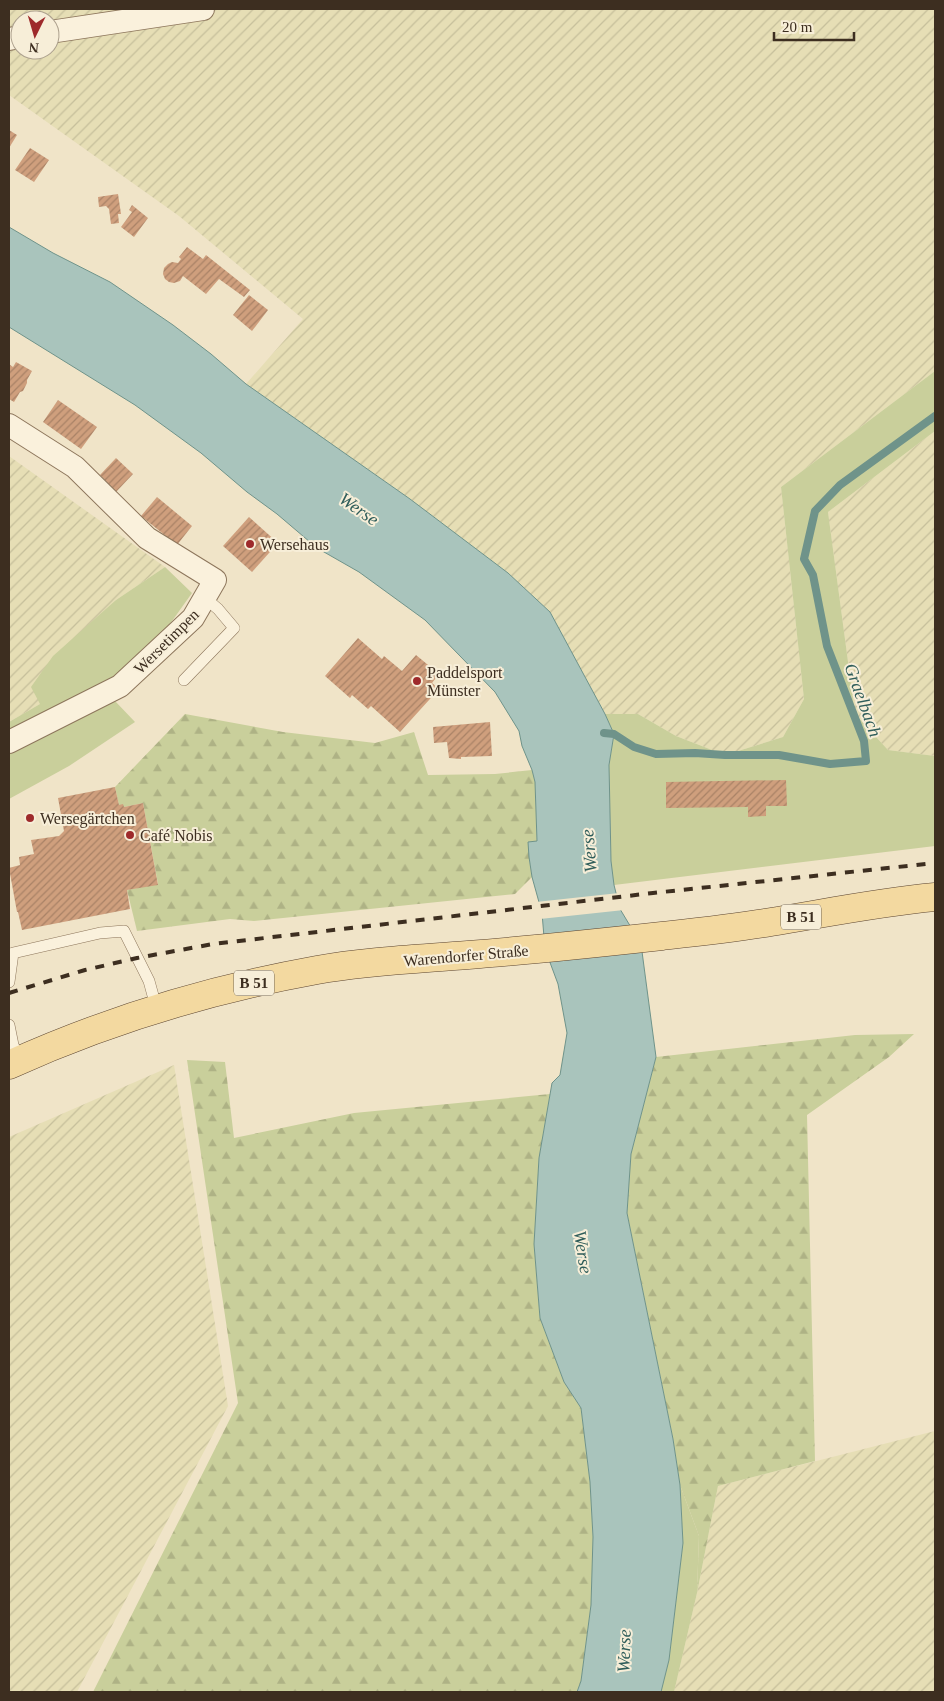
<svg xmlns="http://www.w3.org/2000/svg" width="944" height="1701" viewBox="0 0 944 1701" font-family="Georgia,serif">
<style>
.farmland{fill:url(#farmland-furrows)}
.green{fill:#c9cf9b}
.forest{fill:url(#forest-firs)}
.water{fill:#a9c4bc;stroke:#6f938a}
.pier{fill:#f0e4c8}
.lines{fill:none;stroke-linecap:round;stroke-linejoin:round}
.stream{stroke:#6f938a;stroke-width:8}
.building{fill:url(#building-hatch)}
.service-casing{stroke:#8d765c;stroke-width:12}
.minor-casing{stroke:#8d765c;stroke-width:24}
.primary-casing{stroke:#5b4430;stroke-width:29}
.service{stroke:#faf1dc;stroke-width:11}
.minor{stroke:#faf1dc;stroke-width:22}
.primary{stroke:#f3d9a0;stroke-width:28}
.rail{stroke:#3d2e20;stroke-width:4;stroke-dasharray:9 9;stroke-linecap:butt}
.poi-dot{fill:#9e2a2b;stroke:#f7eed8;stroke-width:2}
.labels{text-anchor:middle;stroke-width:4;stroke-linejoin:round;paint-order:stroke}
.shield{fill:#f7eed8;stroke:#756857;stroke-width:1}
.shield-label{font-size:15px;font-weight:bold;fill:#3d2e20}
.poi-label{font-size:16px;fill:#3d2e20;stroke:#f7eed8;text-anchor:start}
.street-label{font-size:16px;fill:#3d2e20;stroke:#f7eed8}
.water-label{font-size:18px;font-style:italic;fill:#2f5d5a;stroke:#f7eed8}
</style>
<defs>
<pattern id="farmland-furrows" width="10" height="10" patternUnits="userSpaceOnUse" patternTransform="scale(1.25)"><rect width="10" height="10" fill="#e6deb5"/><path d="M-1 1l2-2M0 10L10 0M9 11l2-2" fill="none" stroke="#c6bf9b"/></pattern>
<pattern id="forest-firs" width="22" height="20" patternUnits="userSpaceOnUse" patternTransform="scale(1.25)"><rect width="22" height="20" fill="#c9cf9b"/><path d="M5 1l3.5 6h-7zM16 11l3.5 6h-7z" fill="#aeb285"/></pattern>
<pattern id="building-hatch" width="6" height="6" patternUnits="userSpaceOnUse" patternTransform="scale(1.25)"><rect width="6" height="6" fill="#cf9f7d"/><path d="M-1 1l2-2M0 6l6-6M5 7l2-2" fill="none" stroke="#a98266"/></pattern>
</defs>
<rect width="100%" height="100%" fill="#f0e4c8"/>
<g class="farmland">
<path d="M9,9H179L50,26V20H20V29L9,31Z"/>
<path d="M216,9H935V371L781,487L804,699L783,737L725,755L676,736L638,714H605L550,612L508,573L410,499L246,384L303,319L179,216L9,95V44L20,42V50H50V37Z"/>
<path d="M935,431V756L888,750L855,714L828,512Z"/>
<path d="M9,456L165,567L116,600L40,704L9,722Z"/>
<path d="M174,1065L228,1406L77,1692H9V1137Z"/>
<path d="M935,1431V1692H674L697,1593L718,1486Z"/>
</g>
<g class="green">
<path d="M935,371V431L828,512L855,714L888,750L935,756V846L614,885L611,862L609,765L614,734L605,714H638L676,736L725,755L783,737L804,699L781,487Z"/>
<path d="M165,567L192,593L115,701L135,722L69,766L9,799V722L40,704L31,687L53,656L116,600Z"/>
<path d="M680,1485L699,1536L697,1593L674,1692H661L669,1660L683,1543Z"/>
</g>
<g class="forest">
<path d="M185,714L283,732L375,743L414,732L428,775L495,774L532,770L535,782L537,842H529V857L532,877L515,894L254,921L230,919L137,931L127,890L158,884L143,803L124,807L119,805L115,787Z"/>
<path d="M914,1034L889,1057L807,1115L815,1461L718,1486L697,1593L699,1536L680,1485L673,1439L627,1213L631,1154L656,1057L855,1035Z"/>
<path d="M187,1060L225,1062L234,1138L354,1113L550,1094L539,1158L534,1244L540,1318L564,1382L581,1408L590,1482L593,1537L591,1605L581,1681L577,1692H93L238,1403Z"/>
</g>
<path class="water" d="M9,227L53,253L110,282L173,325L211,354L246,384L410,499L508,573L550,612L605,714L614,734L609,765L611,861L614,885L620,909L641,944L656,1057L631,1154L627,1213L673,1439L680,1485L683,1543L669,1660L661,1692H577L581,1681L591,1605L593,1537L590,1482L581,1408L564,1382L540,1318L534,1244L539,1158L552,1083L560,1075L567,1033L558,984L545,949L542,913L532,877L529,857L528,842L537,841L535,782L532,770L522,746L519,731L495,692L425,620L359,572L317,548L277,514L247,492L201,453L135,405L9,327Z"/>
<path class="pier" d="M619,893L624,910L540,919L536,902Z"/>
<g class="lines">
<path class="stream" d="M604,733L614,734L634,747L656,754L695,753L725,755H779L830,764L866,761L864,741L827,646L813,575L804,559L815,511L840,485L935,416"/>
</g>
<g class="building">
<path d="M9,130L17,135L9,148Z"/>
<path d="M30,148L49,160L34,182L15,170Z"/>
<path d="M118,194L121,214H118L119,223L111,224L109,209L106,206L99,207L98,197Z"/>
<path d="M132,205L148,218L134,237L121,227L132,212L129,210Z"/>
<path d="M187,247L203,259L206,255L250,290L244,297L219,279L206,294L183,276L180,281L174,283L169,282L165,279L163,274L164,268L168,264L172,262L178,263L181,259L179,257Z"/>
<path d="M249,295L268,310L252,331L233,315Z"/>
<path d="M16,362L32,371L27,380V383L23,391L20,392L14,402L9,399V364L13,367Z"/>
<path d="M58,400L97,427L81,449L43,422Z"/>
<path d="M116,458L133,474L116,492L100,475Z"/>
<path d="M157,497L192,526L177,545L141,516Z"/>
<path d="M249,517L278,543L252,572L223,546Z"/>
<path d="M358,638L382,659L384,656L402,671L416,655L439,674L432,683L439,689L400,732L371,706L368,709L352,695L350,698L325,676Z"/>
<path d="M490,722L492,756L461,757V759L449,758L447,742L434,743L433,727Z"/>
<path d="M786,780L787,806H766V816L748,817V807L666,808V782Z"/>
<path d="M115,787L119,805L123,804L124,807L143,803L158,885L127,890L130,909L22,930L18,912H17L9,868L20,865L19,857L34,854L31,840L59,836L64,831L58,798Z"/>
</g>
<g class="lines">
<g class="service-casing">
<g id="service">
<path d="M184,680L234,628L218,609L205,598"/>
<path d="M9,982L13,953L100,933L124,931L149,981L157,1010"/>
<path d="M9,1025L13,1045L20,1060"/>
</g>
</g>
<g class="minor-casing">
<g id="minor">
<path d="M50,32L203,9"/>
<path d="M9,39L20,37"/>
<path d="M9,425L75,467L147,538L215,580L193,618L120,686L9,742"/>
</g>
</g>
<g class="primary-casing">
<path id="primary" d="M9,1065C106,1021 212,989 317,970C367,961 418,959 468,955C533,950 598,943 662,936C698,932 735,928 771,922C826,913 880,902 935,897"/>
</g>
<use href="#service" class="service"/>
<use href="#minor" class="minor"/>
<use href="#primary" class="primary"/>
<path class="rail" d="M9,993L85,970L137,958L213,944L653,893L935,863"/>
</g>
<g class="poi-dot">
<circle cx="250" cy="544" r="5"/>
<circle cx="417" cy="681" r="5"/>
<circle cx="30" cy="818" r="5"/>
<circle cx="130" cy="835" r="5"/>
</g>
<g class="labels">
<g class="shield">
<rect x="781" y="904.5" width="40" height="25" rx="4"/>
<rect x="234" y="970.5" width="40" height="25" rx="4"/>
</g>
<g class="shield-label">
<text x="801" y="922">B 51</text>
<text x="254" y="988">B 51</text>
</g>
<g class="poi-label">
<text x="260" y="550">Wersehaus</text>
<text x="427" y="678">Paddelsport<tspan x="427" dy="18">Münster</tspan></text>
<text x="40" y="824">Wersegärtchen</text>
<text x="140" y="841">Café Nobis</text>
</g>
<g class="street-label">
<text transform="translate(166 641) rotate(-45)" y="6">Wersetimpen</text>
<text transform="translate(466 955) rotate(-5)" y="6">Warendorfer Straße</text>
</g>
<g class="water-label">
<text transform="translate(359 509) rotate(35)" y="6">Werse</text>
<text transform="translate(863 700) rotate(70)" y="6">Graelbach</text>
<text transform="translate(589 851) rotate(-95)" y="6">Werse</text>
<text transform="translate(583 1252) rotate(81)" y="6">Werse</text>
<text transform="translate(624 1651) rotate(-88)" y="6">Werse</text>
</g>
</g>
<rect width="944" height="1701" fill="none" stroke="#3d2e20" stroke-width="20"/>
<g transform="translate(35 35) rotate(185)"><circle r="24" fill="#f7eed8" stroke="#ada18e"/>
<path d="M0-4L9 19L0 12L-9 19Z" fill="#9e2a2b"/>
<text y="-8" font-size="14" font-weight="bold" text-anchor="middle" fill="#3d2e20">N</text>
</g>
<path d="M774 32v8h80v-8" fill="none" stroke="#3d2e20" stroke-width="2.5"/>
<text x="782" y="32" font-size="15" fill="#3d2e20" stroke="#f7eed8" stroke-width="4" paint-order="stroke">20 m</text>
</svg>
